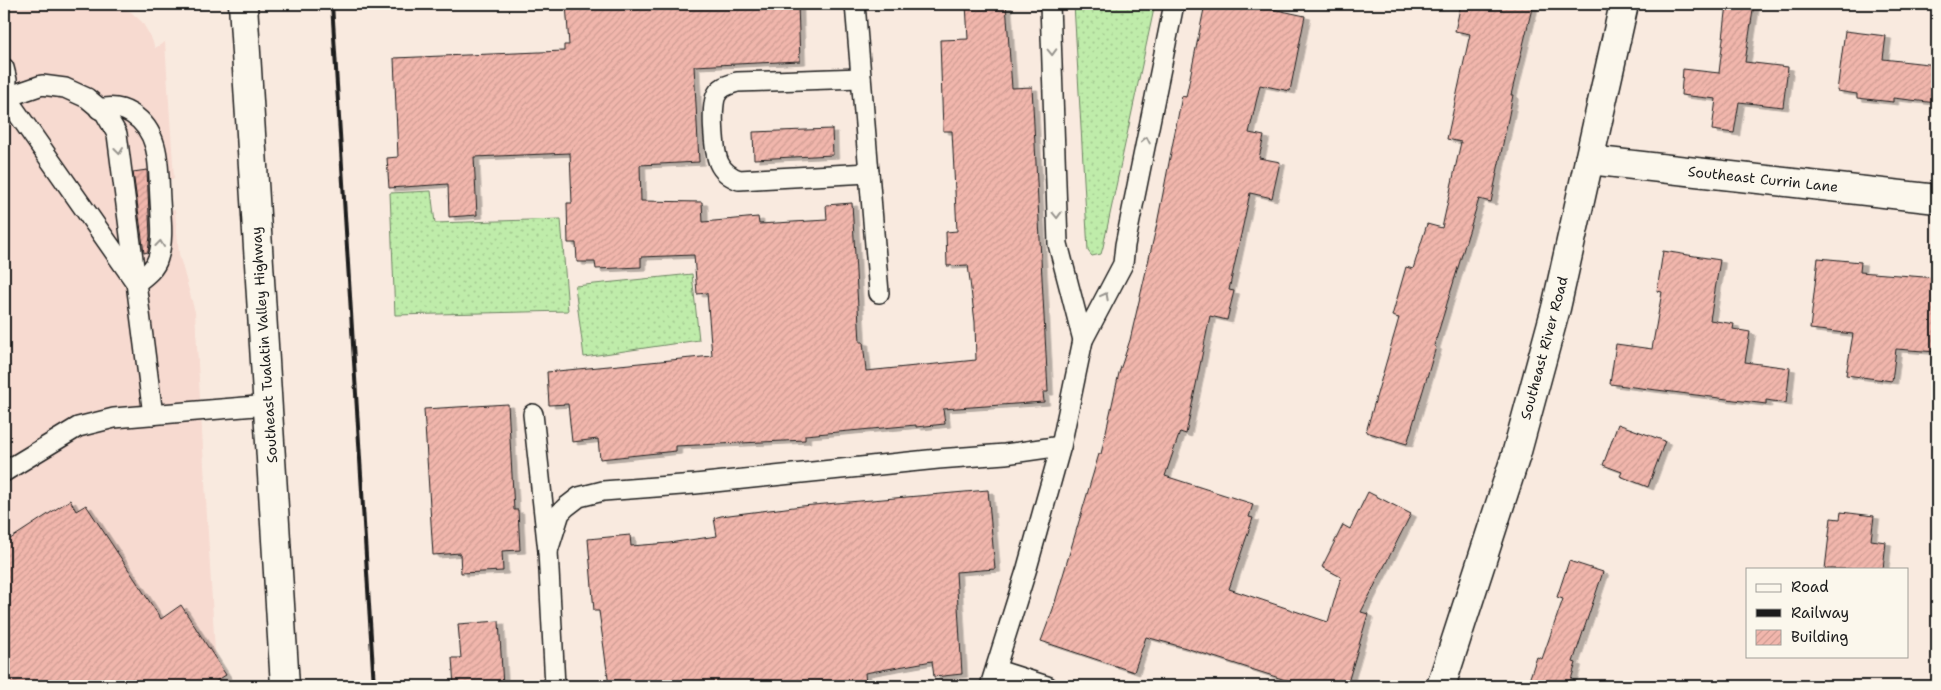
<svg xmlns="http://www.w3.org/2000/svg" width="1941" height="690" viewBox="0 0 1941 690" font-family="'Shantell Sans',sans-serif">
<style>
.built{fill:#f7dad0}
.grass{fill:url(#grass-dots);stroke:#6e8463}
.building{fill:url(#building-hatch);stroke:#1c1c1c;filter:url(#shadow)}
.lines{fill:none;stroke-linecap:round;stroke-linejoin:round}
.service-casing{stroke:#1c1c1c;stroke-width:22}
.minor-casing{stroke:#1c1c1c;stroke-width:31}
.secondary-casing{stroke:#1c1c1c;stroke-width:31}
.primary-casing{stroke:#1c1c1c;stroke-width:31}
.service{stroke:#fbf7ec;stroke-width:19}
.minor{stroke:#fbf7ec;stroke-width:28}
.secondary{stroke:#fbf7ec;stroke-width:28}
.primary{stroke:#fbf7ec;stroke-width:28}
.rail{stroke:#1c1c1c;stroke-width:4}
.oneway{stroke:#97948e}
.labels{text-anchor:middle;stroke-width:5;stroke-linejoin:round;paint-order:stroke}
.street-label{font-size:14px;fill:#1c1c1c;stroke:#fbf7ec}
</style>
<defs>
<pattern id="grass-dots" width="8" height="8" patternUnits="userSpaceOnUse" patternTransform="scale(1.25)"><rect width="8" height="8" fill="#bfecaa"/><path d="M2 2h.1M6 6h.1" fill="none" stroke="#a4ca92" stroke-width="1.8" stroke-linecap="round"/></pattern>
<pattern id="building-hatch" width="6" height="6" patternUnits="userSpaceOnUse" patternTransform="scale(1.25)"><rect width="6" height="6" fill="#f1b6ac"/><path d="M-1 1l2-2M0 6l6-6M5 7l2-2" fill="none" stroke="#ce9c93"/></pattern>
<filter id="shadow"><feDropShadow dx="5.5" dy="3" stdDeviation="0" flood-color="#0004"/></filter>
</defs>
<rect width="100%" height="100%" fill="#f9eadf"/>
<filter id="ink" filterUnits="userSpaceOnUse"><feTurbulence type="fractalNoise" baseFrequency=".02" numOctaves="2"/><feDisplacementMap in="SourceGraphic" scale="10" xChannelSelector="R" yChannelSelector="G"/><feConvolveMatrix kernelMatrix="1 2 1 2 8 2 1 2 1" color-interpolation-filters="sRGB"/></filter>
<g filter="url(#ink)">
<path class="built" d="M54,4H115L131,12L142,22L151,37L155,48L165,42L174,179H167L168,210H175L179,254L195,312L217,686H4V9Z"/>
<g class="grass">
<path d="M1074,4H1155L1103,247L1101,254L1092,256L1088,251Z"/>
<path d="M431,191L435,223L561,219L568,311L395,315L390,193Z"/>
<path d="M692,274L699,340L584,357L575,286Z"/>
</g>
<g class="building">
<path d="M566,4H798L800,61L694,66L699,162L640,165L641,201L702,202L703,222L758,217L759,224L827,220L826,205L852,203L860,342H863L866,371L976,360L975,322L968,265L947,266L946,232L957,231L952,131H943L940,40L968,39L966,4H1006L1012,88L1032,87L1048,392H1043L1044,402L943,409L945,424L916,427V425L805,435V440L676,446V451L600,459L598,439L572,442L568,404L549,405L547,372L712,356L707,293L697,294L694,255L641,257V267L596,269L595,262H577L576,243H568L567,203H572L570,153L474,157L477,215L449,217L448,184L389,188L387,158L398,157L394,58L564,51V45H569Z"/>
<path d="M1205,4H1269L1268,8L1305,16L1290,91L1260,85L1249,133L1264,136L1259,158L1280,162L1272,198L1250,193L1229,290L1234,291L1227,320L1210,316L1186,434L1180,432L1165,476L1253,504L1249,517L1253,518L1229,589L1328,622L1341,577L1322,567L1343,525L1350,529L1368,492L1411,514L1361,612L1368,614L1347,686H1304L1186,648L1146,637L1134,672L1041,641L1053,609L1099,454H1101L1119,373L1130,340L1157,224L1182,96L1186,97Z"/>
<path d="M1461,4H1533L1511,95H1513L1491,202L1479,199L1434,346L1436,347L1407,444L1366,432L1399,318L1392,316L1406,267L1413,269L1427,224L1442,228L1461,142L1447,139L1470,34L1455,31Z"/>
<path d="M1727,4H1754L1745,62L1788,67L1783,107L1739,102L1734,133L1712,130L1716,99L1681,95L1683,69L1719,73Z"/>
<path d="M1845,31L1886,36L1883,59L1937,65V103L1893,98V102L1857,98V94L1837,91Z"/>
<path d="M832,129L833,155L754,159L753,132Z"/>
<path d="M147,170L150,236L148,252L144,253L133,172Z"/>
<path d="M1663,251L1720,260L1710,320L1734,324L1733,329L1750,332L1745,362L1790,368L1786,403L1766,400V404L1610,384L1616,344L1652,349L1662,292L1657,291Z"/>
<path d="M1818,258L1861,262L1860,272L1937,278V352L1896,349L1892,381L1846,375L1853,334L1810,329Z"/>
<path d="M508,404L514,510H518L520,550L502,551L503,571L461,573L460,553L433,555L424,409Z"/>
<path d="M1618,424L1665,441L1648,487L1620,476L1622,472L1603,465Z"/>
<path d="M988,490L995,569L956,572L962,674L934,677L932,661L865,673L866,685L609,686L599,611H594L588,539L630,535L631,546L669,543L717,536L714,518L721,516L802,506Z"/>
<path d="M70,500L76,511L86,505L161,619L181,605L226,675L208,686H4V543Z"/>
<path d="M1841,512L1874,516L1871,540L1886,542L1883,569H1825L1831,518L1840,519Z"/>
<path d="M1569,561L1603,572L1573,662L1576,663L1569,686H1527L1537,657L1542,659L1563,599L1557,597Z"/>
<path d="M499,621L503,686H454L452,658H461L458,624Z"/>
</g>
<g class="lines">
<g class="service-casing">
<g id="service">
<path d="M855,4L879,293"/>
<path d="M1050,4L1058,244L1083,340"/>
<path d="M4,68L7,80L6,97L134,280"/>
<path d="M861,78L737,82C729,85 721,86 717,94C710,104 714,152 719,163C723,172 731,177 739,180L869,173"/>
<path d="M4,98L42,85L65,88L87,98L105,113L117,134L153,415"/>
<path d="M99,109C111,106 121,107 132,114C162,133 158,169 160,200C161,219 164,239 158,258C155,269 145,276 136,283"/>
<path d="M533,414L548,551L555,686"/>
<path d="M4,472L78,427L114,418L268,405"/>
<path d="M548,551L560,513L566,507L579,497L603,491L695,484L938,459L1005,454L1061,446"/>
<path d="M997,670L1047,686"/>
<path d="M990,686L1027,568L1061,446L1083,340L1123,264L1125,245L1174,4"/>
</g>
</g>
<g class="minor-casing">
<path id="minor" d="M1589,160L1937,199"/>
</g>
<g class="secondary-casing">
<path id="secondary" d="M1441,686L1516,455L1556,308L1624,4"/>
</g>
<g class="primary-casing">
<path id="primary" d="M243,4L285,686"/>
</g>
<use href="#service" class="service"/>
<use href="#minor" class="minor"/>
<use href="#secondary" class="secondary"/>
<use href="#primary" class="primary"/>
<path class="rail" d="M332,4L374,686"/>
</g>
<defs><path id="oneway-chevron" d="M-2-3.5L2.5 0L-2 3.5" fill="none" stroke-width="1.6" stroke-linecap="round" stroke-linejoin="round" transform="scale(1.25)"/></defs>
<g class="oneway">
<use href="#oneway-chevron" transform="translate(1052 52) rotate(88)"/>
<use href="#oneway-chevron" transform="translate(1146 140) rotate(-78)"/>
<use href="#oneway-chevron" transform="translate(119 151) rotate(83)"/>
<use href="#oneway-chevron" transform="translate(1057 215) rotate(88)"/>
<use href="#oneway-chevron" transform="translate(160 244) rotate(-84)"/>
<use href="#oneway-chevron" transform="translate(1105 296) rotate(-62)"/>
</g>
</g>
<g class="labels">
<g class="street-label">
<text transform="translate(1763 179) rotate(6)" y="5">Southeast Currin Lane</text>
<text transform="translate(264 345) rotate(-94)" y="5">Southeast Tualatin Valley Highway</text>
<text transform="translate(1544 348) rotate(-75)" y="5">Southeast River Road</text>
</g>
</g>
<rect width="1941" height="690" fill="none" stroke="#fbf7ec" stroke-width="20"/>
<rect x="10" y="10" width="1921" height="670" fill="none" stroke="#1c1c1c" stroke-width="2" filter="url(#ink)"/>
<rect x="1746" y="568" width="162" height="90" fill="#fbf7ec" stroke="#a29f99"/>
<rect x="1756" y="584" width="25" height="8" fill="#fbf7ec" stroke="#a29f99"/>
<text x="1791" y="592" font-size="15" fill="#1c1c1c">Road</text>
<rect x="1756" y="609" width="25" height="8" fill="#1c1c1c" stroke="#a29f99"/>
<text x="1791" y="618" font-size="15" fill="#1c1c1c">Railway</text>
<rect x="1756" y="630" width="25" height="15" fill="url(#building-hatch)" stroke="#a29f99"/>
<text x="1791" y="642" font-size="15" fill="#1c1c1c">Building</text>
</svg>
